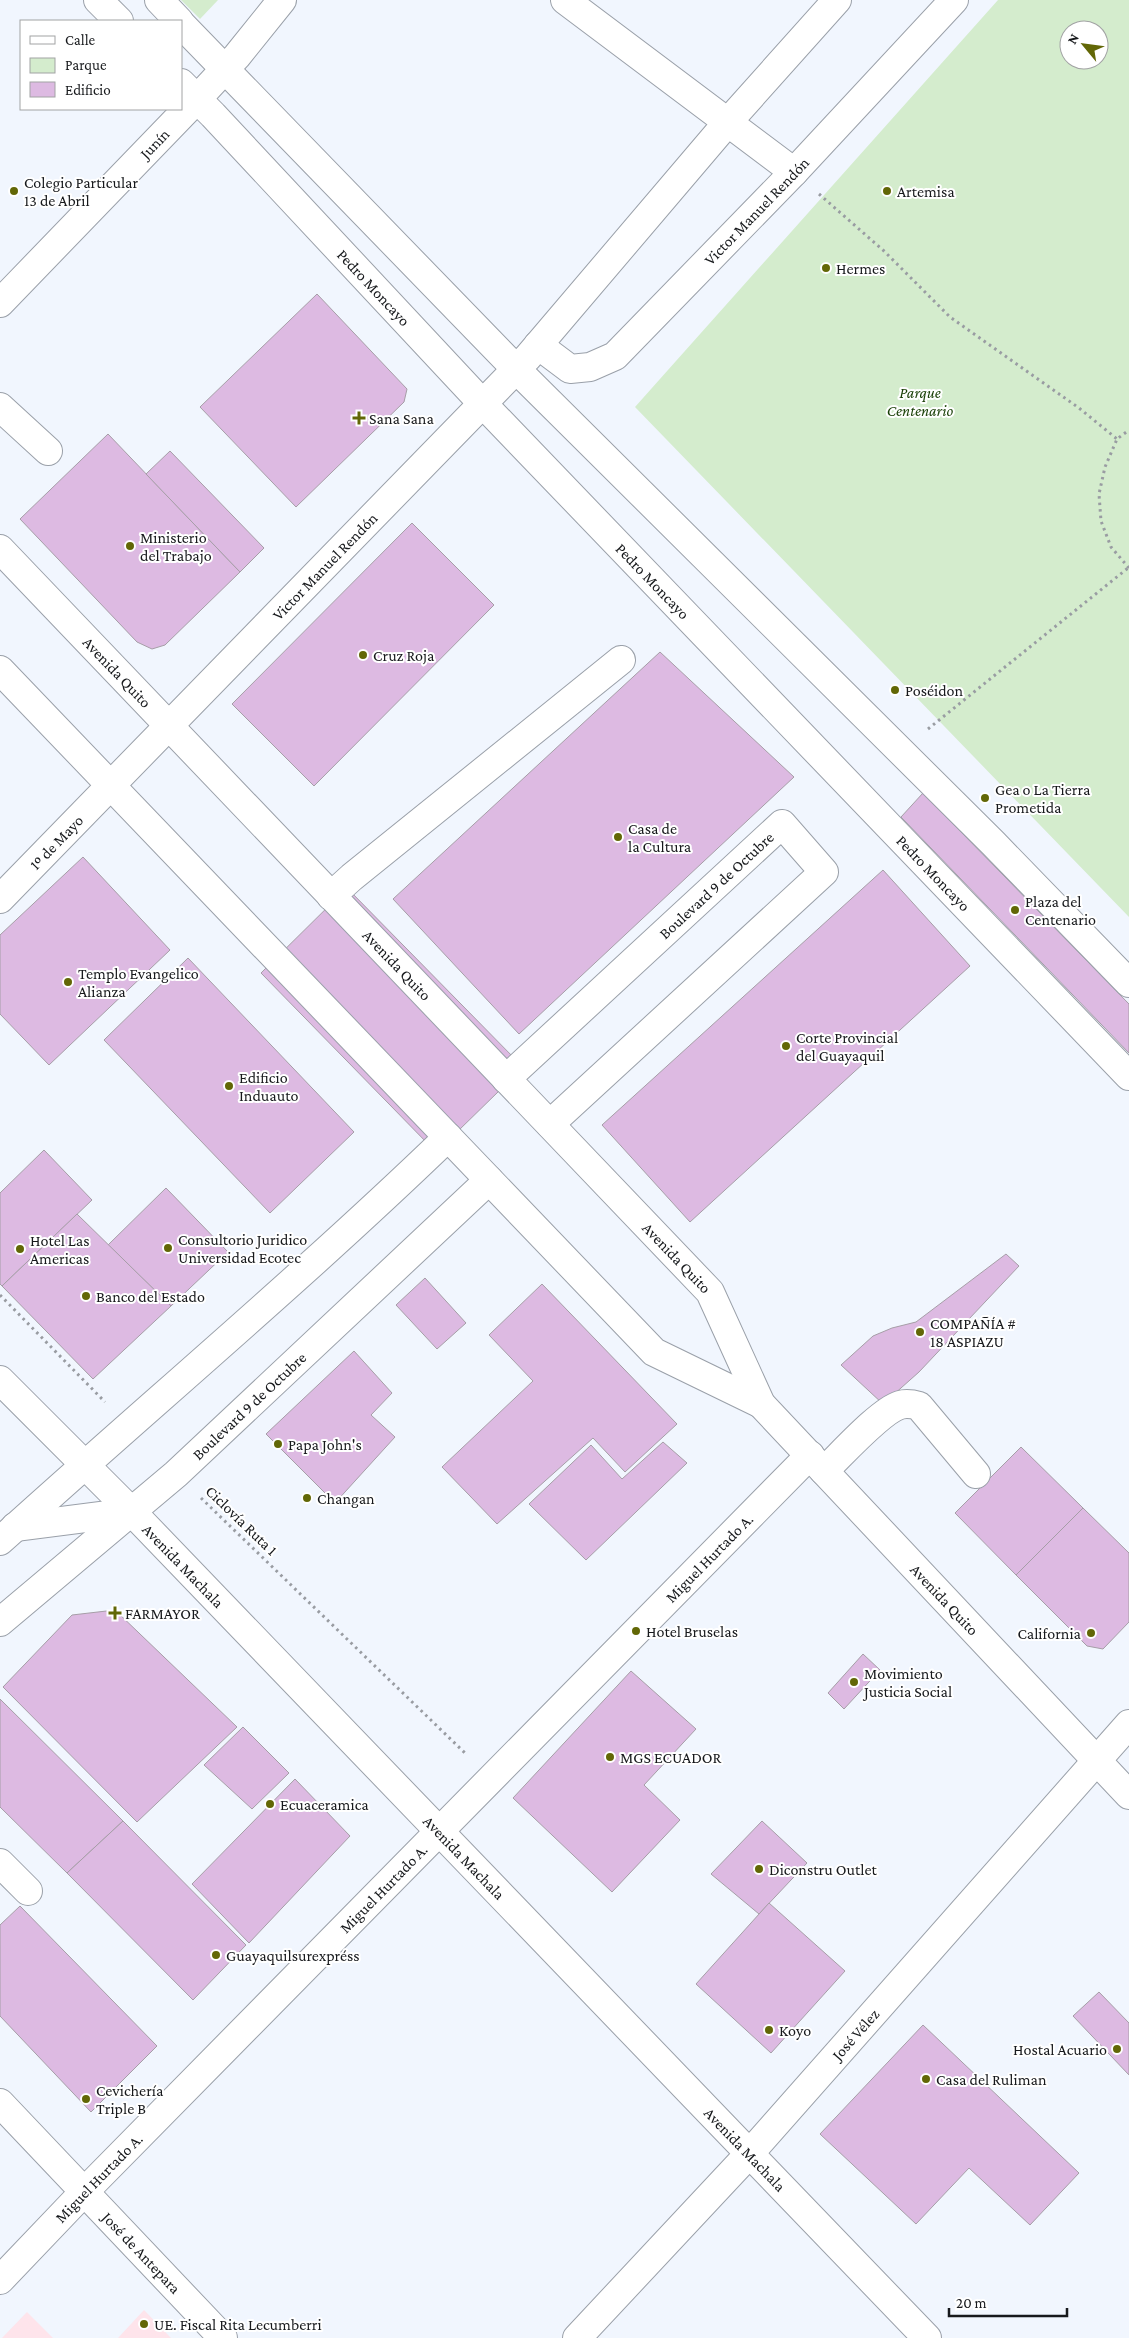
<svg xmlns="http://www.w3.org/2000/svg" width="1129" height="2338" viewBox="0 0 1129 2338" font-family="'Crimson Pro',serif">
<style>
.education{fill:#fee4eb}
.green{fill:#d4eccd;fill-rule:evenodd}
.building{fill:#ddbae2;stroke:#a69ea7}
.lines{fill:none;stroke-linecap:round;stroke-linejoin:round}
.minor-casing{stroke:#9aa0a9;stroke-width:30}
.major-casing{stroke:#9aa0a9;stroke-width:30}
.path{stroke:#999ca2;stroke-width:3;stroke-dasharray:2.5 4;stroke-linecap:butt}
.minor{stroke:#fff;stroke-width:28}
.major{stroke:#fff;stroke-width:28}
.poi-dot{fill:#626706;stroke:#fff;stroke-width:2}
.labels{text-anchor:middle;stroke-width:4;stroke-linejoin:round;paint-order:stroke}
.street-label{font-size:16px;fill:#17191c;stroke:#fff}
.poi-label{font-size:16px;fill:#17191c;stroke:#fff;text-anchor:start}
.park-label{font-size:16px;font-style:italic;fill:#183f05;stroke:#fff}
</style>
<rect width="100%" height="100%" fill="#f1f6fe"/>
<g class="education">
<path d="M144,2310L171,2338H118Z"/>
<path d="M27,2312L53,2338H2Z"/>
</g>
<g class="green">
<path d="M181,0H218L200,19Z"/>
<path d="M998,0H1129V917L635,407ZM1069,30H1099V60H1069Z"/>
</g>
<g class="building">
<path d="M317,294L407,389L404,402L296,507L200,407Z"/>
<path d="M108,434L240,572L165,645L152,649L137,642L20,519Z"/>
<path d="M170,451L264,548L240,572L146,474Z"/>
<path d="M412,523L494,605L314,786L232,704Z"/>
<path d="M660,652L794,777L519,1034L393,899Z"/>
<path d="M923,793L1129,1004V1053L901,817Z"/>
<path d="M83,857L170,950L49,1065L0,1014V935Z"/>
<path d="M883,870L970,966L690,1222L602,1125Z"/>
<path d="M347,888L517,1061L500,1090L457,1132L431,1147L261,973Z"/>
<path d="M188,958L354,1132L270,1213L104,1040Z"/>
<path d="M44,1150L92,1200L2,1286L0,1284V1193Z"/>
<path d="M166,1188L228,1252L171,1306L108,1245Z"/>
<path d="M77,1214L171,1306L93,1379L2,1286Z"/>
<path d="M1006,1254L1019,1266L919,1372L883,1404L841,1365L873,1336L892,1328L916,1322Z"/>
<path d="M425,1278L466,1323L437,1349L396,1305Z"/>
<path d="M542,1284L677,1424L625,1472L593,1438L497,1524L442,1467L533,1381L489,1335Z"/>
<path d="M354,1351L392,1393L371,1415L395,1437L335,1503L266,1434Z"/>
<path d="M663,1442L687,1463L586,1560L529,1504L591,1445L622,1479Z"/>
<path d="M1021,1447L1083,1508L1016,1575L955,1513Z"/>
<path d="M1083,1508L1129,1553V1622L1103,1649L1087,1646L1016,1575Z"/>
<path d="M115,1610L237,1727L137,1822L3,1687L72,1615Z"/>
<path d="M863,1654L880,1670L844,1709L828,1693Z"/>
<path d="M631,1671L696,1729L644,1785L680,1820L612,1892L513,1798Z"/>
<path d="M0,1699L123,1821L67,1873L0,1807Z"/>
<path d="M243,1727L289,1773L252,1809L204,1765Z"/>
<path d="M295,1779L350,1836L249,1943L192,1884Z"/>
<path d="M123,1821L246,1945L193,2000L67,1873Z"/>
<path d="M762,1821L807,1863L759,1914L711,1874Z"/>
<path d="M769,1903L845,1971L771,2053L696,1984Z"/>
<path d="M20,1906L157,2046L91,2112L0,2016V1925Z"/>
<path d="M1099,1992L1129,2023V2075L1073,2016Z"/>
<path d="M923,2025L1079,2173L1030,2225L969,2168L916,2224L820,2134Z"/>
</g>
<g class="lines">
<g class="minor-casing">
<g id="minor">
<path d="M98,0L119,21"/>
<path d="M159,0L179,21"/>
<path d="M565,0L794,172"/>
<path d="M181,24L516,369L993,843L1129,983"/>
<path id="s1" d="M181,83L213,115L483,404L1129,1076"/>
<path id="s2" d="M0,303L197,99L237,56L282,0"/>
<path id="s3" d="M538,345L570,369L590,367L615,356L794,172L954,0"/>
<path d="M0,407L48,451"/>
<path d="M331,896L352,877L621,660"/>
<path id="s4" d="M0,899L528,357L727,123L837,0"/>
<path id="s5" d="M506,1079L782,824L824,872L550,1124"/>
<path d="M824,1471C841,1455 880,1411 900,1405C907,1403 912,1404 919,1406L976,1474"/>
<path d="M0,1863L28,1891"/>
<path id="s6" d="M0,2103L223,2338"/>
<path id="s7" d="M0,2280L84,2192L810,1455"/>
<path id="s8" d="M577,2338L750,2153L1129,1724"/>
</g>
</g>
<g class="major-casing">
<g id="major">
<path id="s9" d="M0,549L710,1292L761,1404L1129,1795"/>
<path d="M0,670L654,1352L761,1404"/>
<path id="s10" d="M0,1380L132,1512L927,2338"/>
<path d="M15,1527L132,1512"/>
<path d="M0,1541C149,1406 304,1276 448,1137"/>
<path id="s11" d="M0,1622L176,1474L489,1180"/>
</g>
</g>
<g class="path">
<path d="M819,194L884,251L950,317L1079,408L1117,439"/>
<path d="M1129,568L1111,547L1101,521L1099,494L1105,467L1117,439L1129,430"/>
<path d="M928,729L1128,568"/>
<path d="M0,1295L105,1402"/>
<path d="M201,1498L466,1754"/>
</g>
<use href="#minor" class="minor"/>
<use href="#major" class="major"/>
</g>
<g class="poi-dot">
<circle cx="14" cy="191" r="5"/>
<circle cx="887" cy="191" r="5"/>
<circle cx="826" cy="268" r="5"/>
<path d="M356.5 410.5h5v5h5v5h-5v5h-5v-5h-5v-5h5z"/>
<circle cx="130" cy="546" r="5"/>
<circle cx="363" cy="655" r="5"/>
<circle cx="895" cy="690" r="5"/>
<circle cx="985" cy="798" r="5"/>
<circle cx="618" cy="837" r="5"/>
<circle cx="1015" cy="910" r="5"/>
<circle cx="68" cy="982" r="5"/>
<circle cx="786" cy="1046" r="5"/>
<circle cx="229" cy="1086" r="5"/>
<circle cx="168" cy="1248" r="5"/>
<circle cx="20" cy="1249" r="5"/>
<circle cx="86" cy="1296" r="5"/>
<circle cx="920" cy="1332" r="5"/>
<circle cx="278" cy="1444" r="5"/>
<circle cx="307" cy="1498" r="5"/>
<path d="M112.5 1605.5h5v5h5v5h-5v5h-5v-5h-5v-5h5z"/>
<circle cx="636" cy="1631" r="5"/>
<circle cx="1091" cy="1633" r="5"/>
<circle cx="854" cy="1682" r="5"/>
<circle cx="610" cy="1757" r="5"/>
<circle cx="270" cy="1804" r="5"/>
<circle cx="759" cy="1869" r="5"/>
<circle cx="216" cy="1955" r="5"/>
<circle cx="769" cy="2030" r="5"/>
<circle cx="1117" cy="2049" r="5"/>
<circle cx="926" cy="2079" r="5"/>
<circle cx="86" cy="2099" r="5"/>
<circle cx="144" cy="2324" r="5"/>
</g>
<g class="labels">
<g class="street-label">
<text dy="6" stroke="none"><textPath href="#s2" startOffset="222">Junín</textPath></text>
<text dy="6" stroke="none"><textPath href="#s3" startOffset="290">Victor Manuel Rendón</textPath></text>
<text dy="6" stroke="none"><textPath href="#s1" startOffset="281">Pedro Moncayo</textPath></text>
<text dy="6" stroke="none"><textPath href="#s4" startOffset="465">Victor Manuel Rendón</textPath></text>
<text dy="6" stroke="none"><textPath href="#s1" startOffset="686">Pedro Moncayo</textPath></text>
<text dy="6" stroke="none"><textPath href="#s9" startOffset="170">Avenida Quito</textPath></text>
<text transform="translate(56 842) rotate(-46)" y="6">1º de Mayo</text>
<text dy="6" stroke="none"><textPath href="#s1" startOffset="1091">Pedro Moncayo</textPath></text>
<text dy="6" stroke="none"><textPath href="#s5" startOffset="286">Boulevard 9 de Octubre</textPath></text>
<text dy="6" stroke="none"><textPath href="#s9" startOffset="575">Avenida Quito</textPath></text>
<text dy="6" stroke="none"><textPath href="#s9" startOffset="980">Avenida Quito</textPath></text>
<text dy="6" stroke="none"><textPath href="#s11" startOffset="330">Boulevard 9 de Octubre</textPath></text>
<text transform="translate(242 1520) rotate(44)" y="6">Ciclovía Ruta 1</text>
<text dy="6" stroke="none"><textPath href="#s7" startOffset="1012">Miguel Hurtado A.</textPath></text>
<text dy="6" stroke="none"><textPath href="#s10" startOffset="261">Avenida Machala</textPath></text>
<text dy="6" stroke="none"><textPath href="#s9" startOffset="1419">Avenida Quito</textPath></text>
<text dy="6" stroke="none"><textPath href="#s10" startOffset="666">Avenida Machala</textPath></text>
<text dy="6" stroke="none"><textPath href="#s7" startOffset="548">Miguel Hurtado A.</textPath></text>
<text dy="6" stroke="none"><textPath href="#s8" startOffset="412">José Vélez</textPath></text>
<text dy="6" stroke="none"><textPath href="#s10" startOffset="1071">Avenida Machala</textPath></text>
<text dy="6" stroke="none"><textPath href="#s7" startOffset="142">Miguel Hurtado A.</textPath></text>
<text dy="6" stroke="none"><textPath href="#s6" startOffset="206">José de Antepara</textPath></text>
</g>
<g class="poi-label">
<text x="24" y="188">Colegio Particular<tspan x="24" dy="18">13 de Abril</tspan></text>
<text x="897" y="197">Artemisa</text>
<text x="836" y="274">Hermes</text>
<text x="369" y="424">Sana Sana</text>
<text x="140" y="543">Ministerio<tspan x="140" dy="18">del Trabajo</tspan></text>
<text x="373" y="661">Cruz Roja</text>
<text x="905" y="696">Poséidon</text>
<text x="995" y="795">Gea o La Tierra<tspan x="995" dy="18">Prometida</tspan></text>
<text x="628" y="834">Casa de<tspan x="628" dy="18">la Cultura</tspan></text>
<text x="1025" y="907">Plaza del<tspan x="1025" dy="18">Centenario</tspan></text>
<text x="78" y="979">Templo Evangelico<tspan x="78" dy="18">Alianza</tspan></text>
<text x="796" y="1043">Corte Provincial<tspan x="796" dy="18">del Guayaquil</tspan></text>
<text x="239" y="1083">Edificio<tspan x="239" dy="18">Induauto</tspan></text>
<text x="178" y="1245">Consultorio Juridico<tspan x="178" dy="18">Universidad Ecotec</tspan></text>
<text x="30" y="1246">Hotel Las<tspan x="30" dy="18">Americas</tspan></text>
<text x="96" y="1302">Banco del Estado</text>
<text x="930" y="1329">COMPAÑÍA #<tspan x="930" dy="18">18 ASPIAZU</tspan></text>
<text x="288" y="1450">Papa John's</text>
<text x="317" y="1504">Changan</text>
<text x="125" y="1619">FARMAYOR</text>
<text x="646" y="1637">Hotel Bruselas</text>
<text x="1081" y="1639" text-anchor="end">California</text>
<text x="864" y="1679">Movimiento<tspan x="864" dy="18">Justicia Social</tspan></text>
<text x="620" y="1763">MGS ECUADOR</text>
<text x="280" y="1810">Ecuaceramica</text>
<text x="769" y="1875">Diconstru Outlet</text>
<text x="226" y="1961">Guayaquilsurexpréss</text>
<text x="779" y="2036">Koyo</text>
<text x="1107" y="2055" text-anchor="end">Hostal Acuario</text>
<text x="936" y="2085">Casa del Ruliman</text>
<text x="96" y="2096">Cevichería<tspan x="96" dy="18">Triple B</tspan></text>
<text x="154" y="2330">UE. Fiscal Rita Lecumberri</text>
</g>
<g class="park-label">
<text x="920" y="398">Parque<tspan x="920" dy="18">Centenario</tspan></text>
</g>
</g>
<rect x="20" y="20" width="162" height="90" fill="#ffffff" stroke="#a2a3a4"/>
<rect x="30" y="36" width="25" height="8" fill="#ffffff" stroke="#a2a3a4"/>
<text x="65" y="45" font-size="15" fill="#17191c">Calle</text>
<rect x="30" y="58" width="25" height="15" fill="#d4eccd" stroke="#a2a3a4"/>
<text x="65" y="70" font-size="15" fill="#17191c">Parque</text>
<rect x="30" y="82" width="25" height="15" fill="#ddbae2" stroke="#a2a3a4"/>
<text x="65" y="95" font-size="15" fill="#17191c">Edificio</text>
<g transform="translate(1084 45) rotate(299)"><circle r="24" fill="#ffffff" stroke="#a2a3a4"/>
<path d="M0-4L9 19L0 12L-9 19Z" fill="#626706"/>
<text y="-8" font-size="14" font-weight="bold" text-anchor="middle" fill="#17191c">N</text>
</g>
<path d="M949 2308v8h118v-8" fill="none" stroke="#17191c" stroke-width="2.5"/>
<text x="956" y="2308" font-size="15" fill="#17191c" stroke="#ffffff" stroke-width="4" paint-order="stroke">20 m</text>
</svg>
